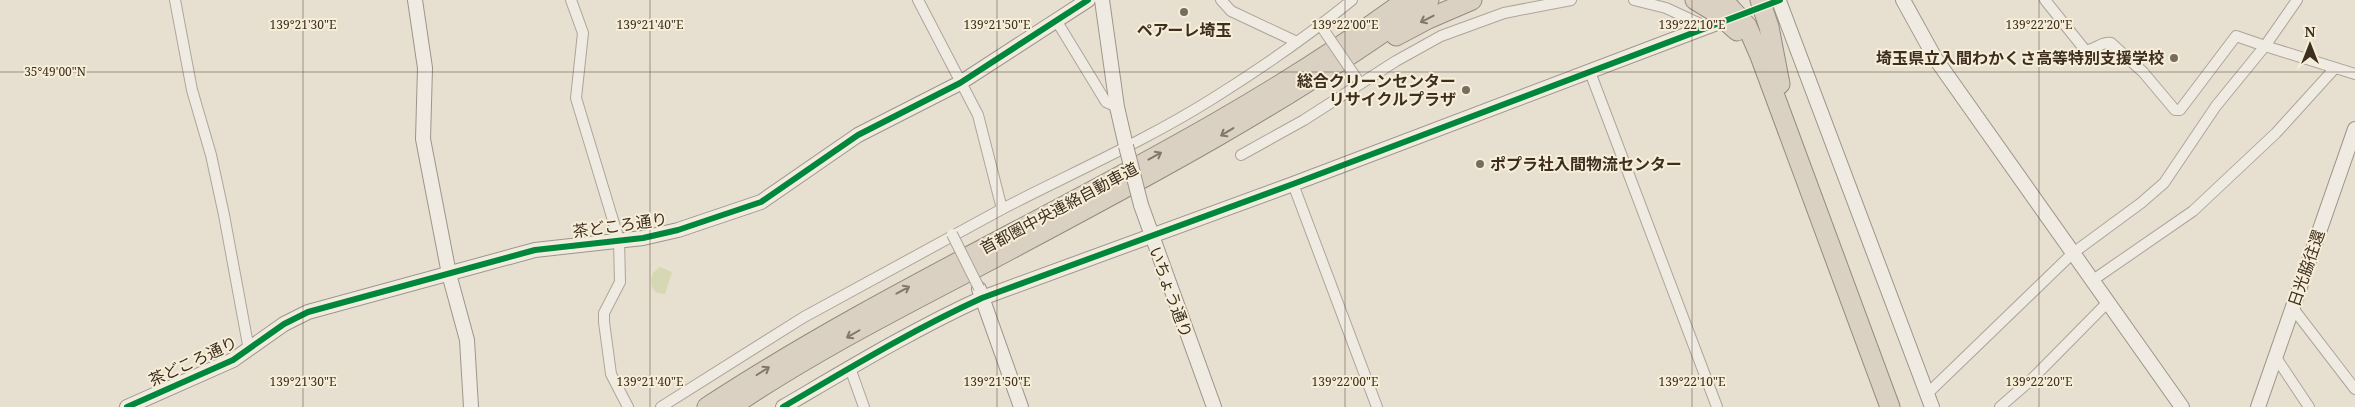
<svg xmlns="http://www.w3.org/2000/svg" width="2355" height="407" viewBox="0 0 2355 407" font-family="'Noto Serif','Noto Sans JP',serif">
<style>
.green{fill:#d6d7b3}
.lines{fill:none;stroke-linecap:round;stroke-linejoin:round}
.street-casing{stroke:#ada599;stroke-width:12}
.secondary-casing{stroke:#9c958a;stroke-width:16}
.highway-casing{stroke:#928b80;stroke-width:21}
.street{stroke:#efebe3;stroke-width:10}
.secondary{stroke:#efebe3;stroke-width:14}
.highway{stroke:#dad1c2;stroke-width:19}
.street-bridge-casing{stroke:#ada599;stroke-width:12;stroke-linecap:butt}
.secondary-bridge-casing{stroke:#9c958a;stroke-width:16;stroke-linecap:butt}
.street-bridge{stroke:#efebe3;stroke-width:10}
.secondary-bridge{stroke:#efebe3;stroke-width:14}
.cycleway-casing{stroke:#f7eed8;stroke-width:9}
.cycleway{stroke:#00873e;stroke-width:6}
.oneway{stroke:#847769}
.ticks{fill:none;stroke:#3d2e20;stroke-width:1;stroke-opacity:0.45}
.poi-dot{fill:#786c5e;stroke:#f7eed8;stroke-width:2}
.labels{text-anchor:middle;stroke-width:4;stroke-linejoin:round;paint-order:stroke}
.poi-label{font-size:16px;font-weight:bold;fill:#3d2e20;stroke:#f7eed8;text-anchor:end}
.street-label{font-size:16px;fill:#3d2e20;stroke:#f7eed8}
.ticks-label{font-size:12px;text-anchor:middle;fill:#3d2e20;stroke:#f7eed8;stroke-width:4;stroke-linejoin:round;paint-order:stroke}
</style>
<rect width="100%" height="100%" fill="#e7e0d1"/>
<path class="green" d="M660,267L672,272L665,294C651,294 649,283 653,273Z"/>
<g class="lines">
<g class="street-casing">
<g id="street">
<path d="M175,0L192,90L211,155L224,215L249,350"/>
<path d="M571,0L583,33L576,98L619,240L620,282L604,313V322L611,374L628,407"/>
<path d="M1221,0L1231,11L1297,42"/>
<path d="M1634,0L1666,8L1707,27"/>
<path d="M2045,0L2085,50C2095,51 2101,41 2111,43L2143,72L2175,110H2180L2236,36L2265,46L2297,0"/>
<path d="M1056,20L1106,102L1117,107"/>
<path d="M1590,72L1717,407"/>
<path d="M1241,155L1304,120L1396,61L1441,36L1504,13L1571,0"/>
<path d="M1293,184L1377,407"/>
<path d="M1002,209C1072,173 1145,141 1212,99C1260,69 1308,36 1352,0"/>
<path d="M2093,280L2193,211L2276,133L2335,68"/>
<path d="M2292,307L2355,389"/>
<path d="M2275,356L2309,407"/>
<path d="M850,368L864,407"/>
<path d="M1927,394L2073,253L2141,203L2164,183L2216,106L2265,46L2355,74"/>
<path d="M661,407L804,317L1002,209L978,115L918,0"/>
<path d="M2000,407L2032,379L2108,302"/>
</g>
</g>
<g class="secondary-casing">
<g id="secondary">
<path d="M415,0L425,68L423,139L449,274L467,340L471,407"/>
<path d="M1102,0L1117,107L1126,146"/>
<path d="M1903,0L1935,58L2182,407"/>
<path d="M1779,1L1932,407"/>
<path d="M1141,205L1214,407"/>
<path d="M979,289L1021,407"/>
<path d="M127,407L233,360L284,324L308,312L535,250L643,238L678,230L761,202L858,135L960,83L1088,0"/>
<path d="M783,407C848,369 914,329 982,298L1293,184L1717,23"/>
<path d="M2258,407L2355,129"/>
</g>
</g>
<g class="highway-casing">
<g id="highway">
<path d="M1695,0L1718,14L1737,31"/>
<path d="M1723,0L1747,26L1760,56L1890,407"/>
<path d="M1760,0L1769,27L1780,84"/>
<path d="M1396,36L1428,19L1472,0"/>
<path d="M707,407C933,259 1188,161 1406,0"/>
<path d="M731,407C816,349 909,303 1000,255C1147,177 1294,99 1429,0"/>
</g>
</g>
<use href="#street" class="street"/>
<use href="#secondary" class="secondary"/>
<use href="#highway" class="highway"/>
<g class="street-bridge-casing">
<g id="street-bridge">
<path d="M1323,29L1357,79"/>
<path d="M952,234L979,288"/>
</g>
</g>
<g class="secondary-bridge-casing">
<path id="secondary-bridge" d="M1126,146L1141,205"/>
</g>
<use href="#street-bridge" class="street-bridge"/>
<use href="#secondary-bridge" class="secondary-bridge"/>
<g class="cycleway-casing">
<g id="cycleway">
<path d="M127,407L233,360L284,324L308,312L535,250L643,238L678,230L761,202L858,135L960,83L1088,0"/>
<path d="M783,407C848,369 914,329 982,298L1293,184L1780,0"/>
</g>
</g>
<use href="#cycleway" class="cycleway"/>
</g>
<defs><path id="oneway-shaft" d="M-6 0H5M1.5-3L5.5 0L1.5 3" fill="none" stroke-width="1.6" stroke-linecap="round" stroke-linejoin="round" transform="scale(1.25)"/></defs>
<g class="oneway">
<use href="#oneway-shaft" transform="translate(1427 19) rotate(153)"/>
<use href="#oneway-shaft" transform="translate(1227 132) rotate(149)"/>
<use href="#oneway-shaft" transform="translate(1155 156) rotate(-29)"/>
<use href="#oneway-shaft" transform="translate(903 290) rotate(-28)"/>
<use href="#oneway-shaft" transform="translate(853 334) rotate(150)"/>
<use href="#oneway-shaft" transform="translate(763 371) rotate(-32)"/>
</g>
<path class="ticks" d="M303,0V407M650,0V407M997,0V407M1345,0V407M1692,0V407M2039,0V407M0,72H2355"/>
<g class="poi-dot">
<circle cx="1184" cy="12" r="5"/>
<circle cx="2174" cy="58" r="5"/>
<circle cx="1466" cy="90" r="5"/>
<circle cx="1480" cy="164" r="5"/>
</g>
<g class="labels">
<g class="poi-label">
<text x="1184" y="36" text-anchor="middle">ペアーレ埼玉</text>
<text x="2164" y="64">埼玉県立入間わかくさ高等特別支援学校</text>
<text x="1456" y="87">総合クリーンセンター<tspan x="1456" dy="18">リサイクルプラザ</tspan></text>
<text x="1490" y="170" text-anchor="start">ポプラ社入間物流センター</text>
</g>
<g class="street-label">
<text transform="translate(1059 208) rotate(-28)" y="6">首都圏中央連絡自動車道</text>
<text transform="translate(620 225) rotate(-8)" y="6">茶どころ通り</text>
<text transform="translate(2306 268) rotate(-71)" y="6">日光脇往還</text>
<text transform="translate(1171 292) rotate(70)" y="6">いちょう通り</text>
<text transform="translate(193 361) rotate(-25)" y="6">茶どころ通り</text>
</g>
</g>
<g class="ticks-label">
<text x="303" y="29">139°21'30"E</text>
<text x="650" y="29">139°21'40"E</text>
<text x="997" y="29">139°21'50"E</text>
<text x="1345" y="29">139°22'00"E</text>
<text x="1692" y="29">139°22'10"E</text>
<text x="2039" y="29">139°22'20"E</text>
<text x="55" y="76">35°49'00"N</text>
<text x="303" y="386">139°21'30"E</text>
<text x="650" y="386">139°21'40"E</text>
<text x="997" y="386">139°21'50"E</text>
<text x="1345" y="386">139°22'00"E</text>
<text x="1692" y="386">139°22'10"E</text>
<text x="2039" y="386">139°22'20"E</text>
</g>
<g transform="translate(2310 45)" stroke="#f7eed8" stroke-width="4" paint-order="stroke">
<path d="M0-4L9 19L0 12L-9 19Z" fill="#3d2e20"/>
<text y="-8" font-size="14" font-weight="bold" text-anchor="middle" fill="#3d2e20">N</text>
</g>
</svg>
